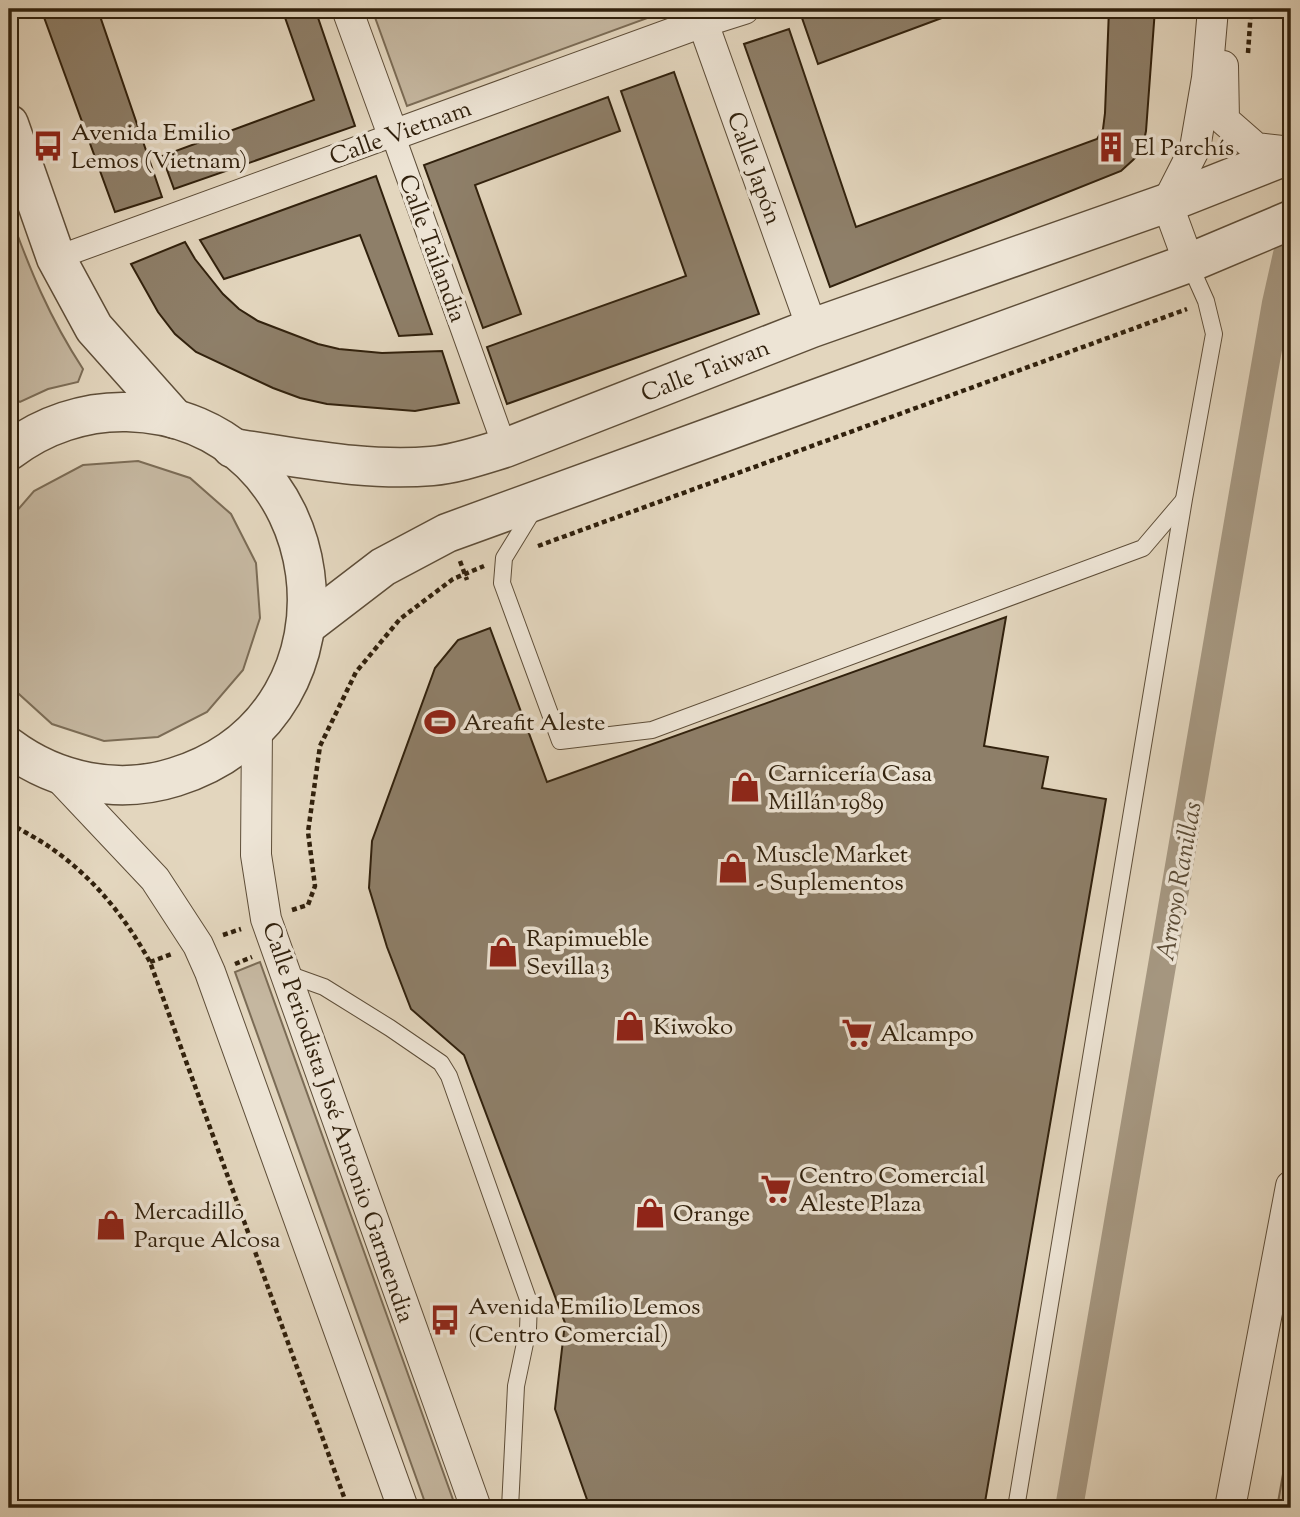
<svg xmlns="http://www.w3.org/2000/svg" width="1300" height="1517" viewBox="0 0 1300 1517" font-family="'Sorts Mill Goudy',serif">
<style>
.green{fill:#c5b7a0;stroke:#7b6c56;stroke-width:2}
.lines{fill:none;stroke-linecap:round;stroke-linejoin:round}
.canal{stroke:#a69882;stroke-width:28}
.building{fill:#8e7f69;stroke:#31210d;stroke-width:2}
.service-casing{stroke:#5e4e39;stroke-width:18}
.pedestrian-casing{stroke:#5e4e39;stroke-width:25}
.minor-casing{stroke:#5e4e39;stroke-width:32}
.tertiary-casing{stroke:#5e4e39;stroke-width:41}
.path{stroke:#31210d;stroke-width:4.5;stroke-dasharray:5 3.5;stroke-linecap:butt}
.service{stroke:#ede4d5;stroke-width:16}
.pedestrian{stroke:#ede4d5;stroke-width:23}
.minor{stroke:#ede4d5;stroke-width:30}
.tertiary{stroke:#ede4d5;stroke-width:38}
.labels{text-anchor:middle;stroke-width:7;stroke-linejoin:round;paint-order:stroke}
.poi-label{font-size:24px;fill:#31210d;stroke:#ede4d5;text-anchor:start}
.street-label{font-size:24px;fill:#31210d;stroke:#ede4d5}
.water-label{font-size:26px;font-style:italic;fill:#5a4b36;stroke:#ede4d5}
</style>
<rect width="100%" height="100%" fill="#e3d6be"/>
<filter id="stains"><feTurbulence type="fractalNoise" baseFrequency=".00286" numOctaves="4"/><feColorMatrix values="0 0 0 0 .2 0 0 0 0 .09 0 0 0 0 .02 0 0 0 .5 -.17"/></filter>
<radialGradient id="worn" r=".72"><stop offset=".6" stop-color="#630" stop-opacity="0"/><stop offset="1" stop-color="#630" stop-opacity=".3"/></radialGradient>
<g class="green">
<path d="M372,9H650L653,16L407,106Z"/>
<path d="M9,212C30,270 49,317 83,369L78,382L48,389L20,402L9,396Z"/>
<path d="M138,461L190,478L231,514L256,563L260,618L243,670L207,712L158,737L104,741L52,724L9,685V520L34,491L83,465Z"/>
<path d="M260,962L456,1508H427L235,972Z"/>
<path d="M1291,1429V1508H1277Z"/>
</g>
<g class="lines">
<path class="canal" d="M1069,1508L1249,458L1276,303L1287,254"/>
</g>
<g class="building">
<path d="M41,9H120L100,16L162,197L115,212Z"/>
<path d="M282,9H315L355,126L174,189L162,156L314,100Z"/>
<path d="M818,9H966L818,64L801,15Z"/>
<path d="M1109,9H1155L1146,131L1142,150L1133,160L1121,171L830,287L744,44L789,29L856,227L1097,139L1103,129L1105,113Z"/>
<path d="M674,72L759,314L507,404L487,347L686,276L621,91Z"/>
<path d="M608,97L620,131L475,185L521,314L483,328L424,165Z"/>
<path d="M376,176L432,334L399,336L360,235L224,279L200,240Z"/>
<path d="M185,242L195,259L223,294L239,309L258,321L318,344L339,349L382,353L442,351L459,403L415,411L327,404L300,398L273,388L196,352L175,334L158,312L131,264Z"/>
<path d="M1006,617L984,746L1048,757L1042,788L1106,799L984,1508H590L555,1409L565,1323L464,1055L411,1009L387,947L369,888L372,841L435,668L458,640L490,628L547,782Z"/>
</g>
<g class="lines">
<g class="service-casing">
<g id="service">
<path d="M534,509L504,558L502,583L560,741L652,730L1143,548L1183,501"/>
<path d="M285,973L324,987L390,1028L441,1063L449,1076L529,1302L528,1329L516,1386L510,1508"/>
<path d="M1016,1508L1184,499L1214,334L1206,301L1189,263"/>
</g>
</g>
<g class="pedestrian-casing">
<path id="pedestrian" d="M56,258L393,135L505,448"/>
</g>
<g class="minor-casing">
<g id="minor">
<path d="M347,9L393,135L703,22L744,9"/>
<path d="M698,9L812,328"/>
<path d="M1223,66L1224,120L1256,148L1291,152"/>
<path d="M1189,263L1167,203L1195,148L1207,78L1213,9"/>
<path d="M257,726L256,855L266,919L476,1508"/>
<path d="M55,773L155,879L198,945L210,972L403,1508"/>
<path d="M1230,1508L1291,1186"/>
</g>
</g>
<g class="tertiary-casing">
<g id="tertiary">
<path d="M9,124L56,258L94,328L175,419"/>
<path d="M232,448C298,457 365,472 432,466C456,464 482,455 505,448L812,328L1167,203L1291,154"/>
<path d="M9,451C43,425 85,411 127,412C336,418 377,714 175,777C118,795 56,782 9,747"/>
<path d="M306,626L383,567L447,533L1189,263L1291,220"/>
</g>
</g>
<g class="path">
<path d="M1248,53L1251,9"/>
<path d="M538,546L1187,309"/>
<path d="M460,561L467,580"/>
<path d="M9,823C23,831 38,839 51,848C94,878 125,917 150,962L348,1508"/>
<path d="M292,910L308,905L315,886L308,832L320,746L356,672L400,619L453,579L484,566"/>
<path d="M223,935L241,929"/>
<path d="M150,962L172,954"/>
<path d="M235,964L252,957"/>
</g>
<use href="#service" class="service"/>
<use href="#pedestrian" class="pedestrian"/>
<use href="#minor" class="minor"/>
<use href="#tertiary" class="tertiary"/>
</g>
<defs>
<g id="bus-bare" transform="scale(2.415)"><path d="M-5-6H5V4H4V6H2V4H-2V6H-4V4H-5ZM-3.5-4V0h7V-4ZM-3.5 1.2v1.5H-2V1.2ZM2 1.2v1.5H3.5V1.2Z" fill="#8f2418" stroke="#ede4d5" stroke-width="2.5" paint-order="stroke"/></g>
<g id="building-bare" transform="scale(2.415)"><path d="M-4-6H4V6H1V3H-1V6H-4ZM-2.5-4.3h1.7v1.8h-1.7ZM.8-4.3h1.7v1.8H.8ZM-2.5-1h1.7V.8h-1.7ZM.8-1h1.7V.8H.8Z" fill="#8f2418" stroke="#ede4d5" stroke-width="2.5" paint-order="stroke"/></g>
<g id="stadium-bare" transform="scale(2.415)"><path d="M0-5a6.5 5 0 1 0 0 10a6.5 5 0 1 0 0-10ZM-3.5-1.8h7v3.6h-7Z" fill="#8f2418" stroke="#ede4d5" stroke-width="2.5" paint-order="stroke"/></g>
<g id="shop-bare" transform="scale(2.415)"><path d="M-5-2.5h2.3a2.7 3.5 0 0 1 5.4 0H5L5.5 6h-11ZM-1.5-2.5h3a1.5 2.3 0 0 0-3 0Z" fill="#8f2418" stroke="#ede4d5" stroke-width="2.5" paint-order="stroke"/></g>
<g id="supermarket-bare" transform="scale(2.415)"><path d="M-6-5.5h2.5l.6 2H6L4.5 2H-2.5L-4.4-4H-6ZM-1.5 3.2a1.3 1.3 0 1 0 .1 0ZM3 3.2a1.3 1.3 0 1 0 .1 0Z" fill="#8f2418" stroke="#ede4d5" stroke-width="2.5" paint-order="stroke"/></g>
</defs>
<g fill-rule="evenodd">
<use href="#bus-bare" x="48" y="146"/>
<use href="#building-bare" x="1111" y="147"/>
<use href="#stadium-bare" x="440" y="722"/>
<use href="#shop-bare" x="745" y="787"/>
<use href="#shop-bare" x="733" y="868"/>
<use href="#shop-bare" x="503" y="952"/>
<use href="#shop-bare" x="630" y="1026"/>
<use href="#supermarket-bare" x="857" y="1033"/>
<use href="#supermarket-bare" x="776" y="1189"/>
<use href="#shop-bare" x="650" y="1213"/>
<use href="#shop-bare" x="111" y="1225"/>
<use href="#bus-bare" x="445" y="1320"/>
</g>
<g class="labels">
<g class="poi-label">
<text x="71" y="140">Avenida Emilio<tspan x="71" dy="28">Lemos (Vietnam)</tspan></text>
<text x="1134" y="155">El Parchís</text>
<text x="463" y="730">Areafit Aleste</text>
<text x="768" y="781">Carnicería Casa<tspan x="768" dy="28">Millán 1989</tspan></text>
<text x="756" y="862">Muscle Market<tspan x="756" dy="28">- Suplementos</tspan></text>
<text x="526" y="946">Rapimueble<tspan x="526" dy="28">Sevilla 3</tspan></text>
<text x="653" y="1034">Kiwoko</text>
<text x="880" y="1041">Alcampo</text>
<text x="799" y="1183">Centro Comercial<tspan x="799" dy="28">Aleste Plaza</tspan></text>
<text x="134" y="1219">Mercadillo<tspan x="134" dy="28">Parque Alcosa</tspan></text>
<text x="673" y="1221">Orange</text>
<text x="468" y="1314">Avenida Emilio Lemos<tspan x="468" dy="28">(Centro Comercial)</tspan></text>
</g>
<g class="street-label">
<text transform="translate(400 132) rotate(-20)" y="8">Calle Vietnam</text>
<text transform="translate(755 168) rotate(70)" y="8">Calle Japón</text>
<text transform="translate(433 248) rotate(70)" y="8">Calle Tailandia</text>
<text transform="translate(705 370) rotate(-21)" y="8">Calle Taiwan</text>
<text transform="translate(339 1122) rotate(71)" y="8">Calle Periodista José Antonio Garmendia</text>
</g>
<g class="water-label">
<text transform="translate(1178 881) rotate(-80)" y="9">Arroyo Ranillas</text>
</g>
</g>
<rect width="1300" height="1517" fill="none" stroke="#e3d6be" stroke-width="35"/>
<rect x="10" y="10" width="1279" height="1496" fill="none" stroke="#31210d" stroke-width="3.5"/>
<rect x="18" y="18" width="1265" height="1482" fill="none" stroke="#31210d" stroke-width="2"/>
<rect width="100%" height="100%" filter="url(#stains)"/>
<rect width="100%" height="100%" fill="url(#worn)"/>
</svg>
